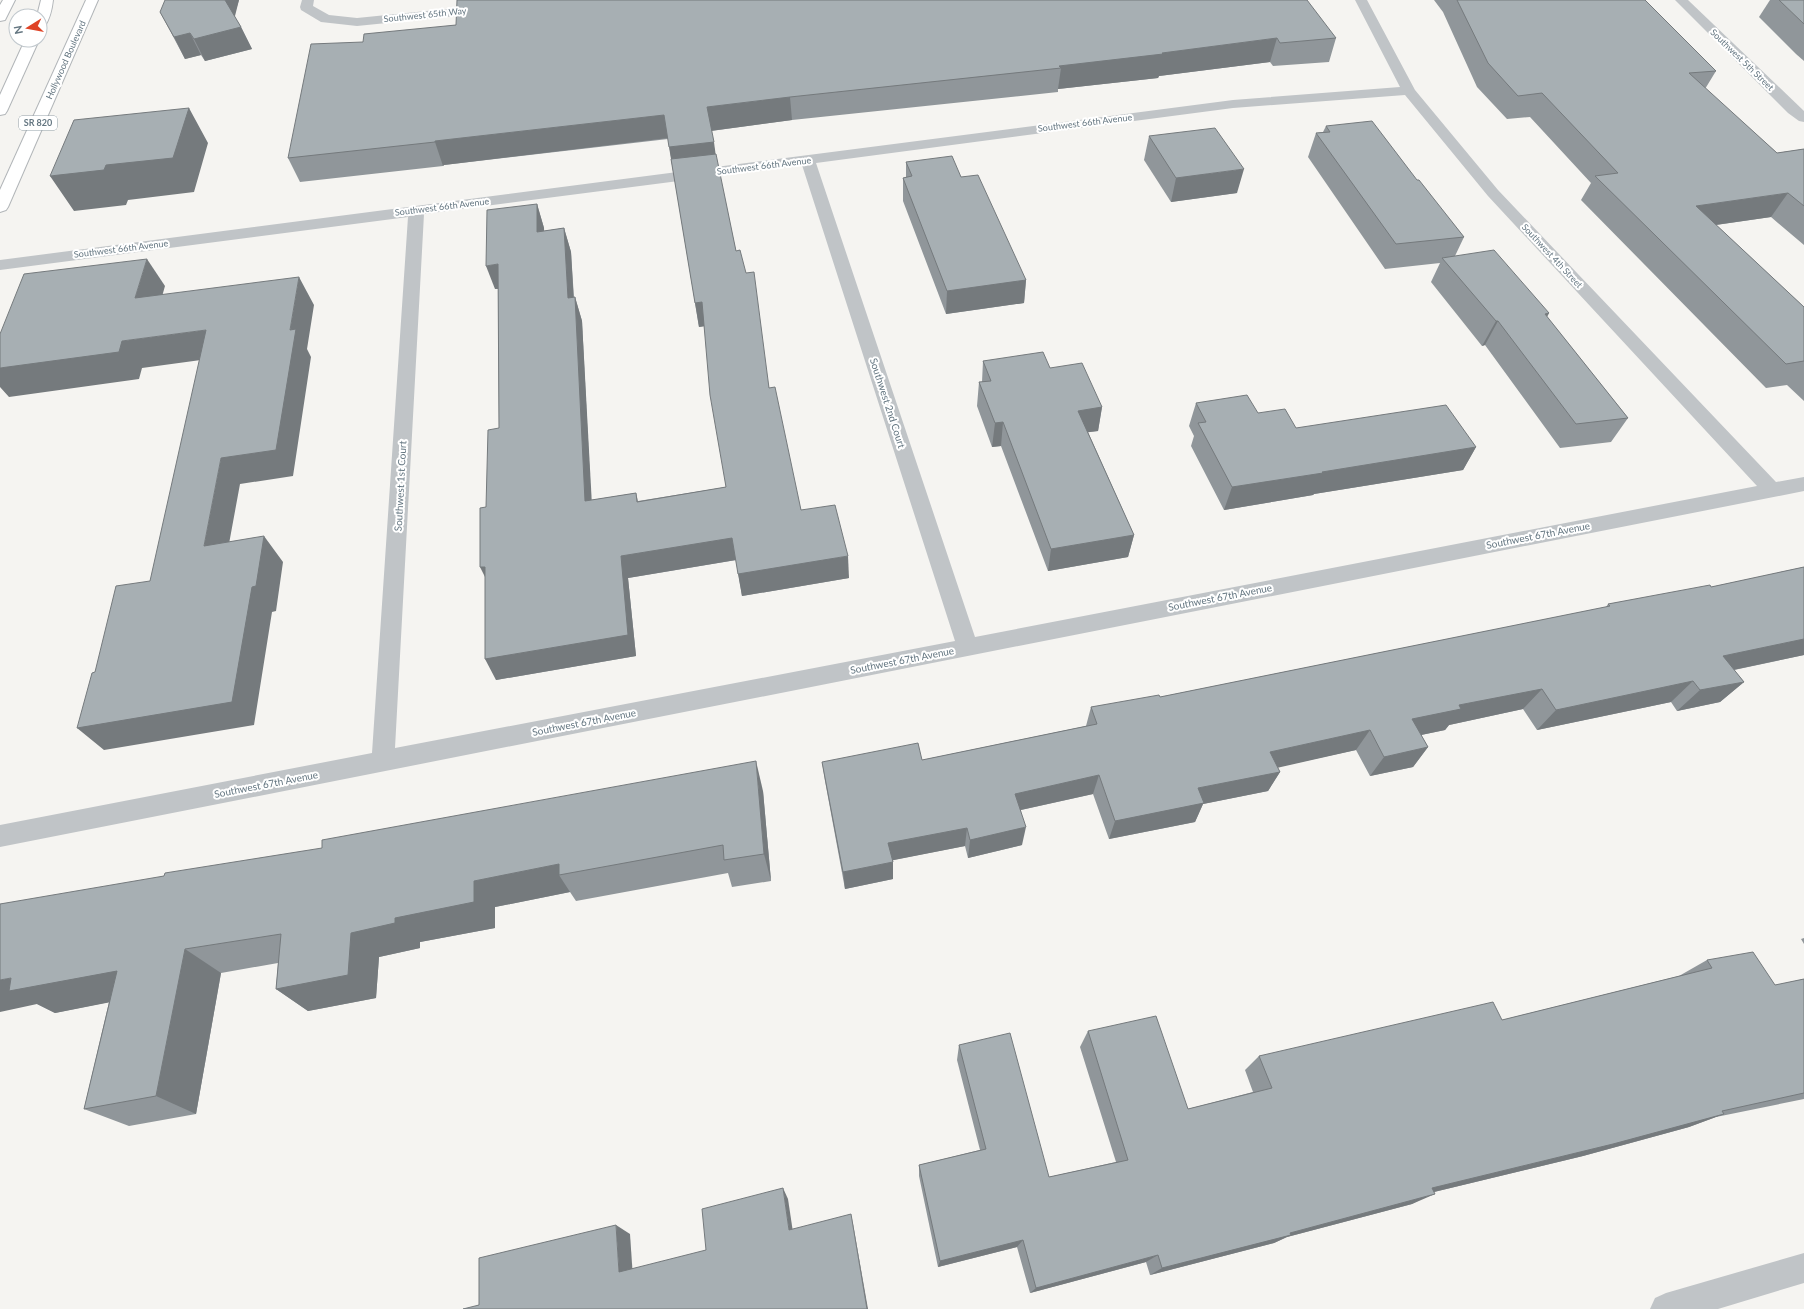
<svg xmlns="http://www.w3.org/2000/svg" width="1804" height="1309" viewBox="0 0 1804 1309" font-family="Lato,sans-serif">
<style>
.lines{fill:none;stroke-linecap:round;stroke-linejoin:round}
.highway-casing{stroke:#b1b5b8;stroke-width:2}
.street{fill:#c0c4c7;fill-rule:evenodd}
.highway{fill:#fff;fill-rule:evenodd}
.wall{fill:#90969a}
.shaded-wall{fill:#757a7d}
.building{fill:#a7afb3;stroke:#757a7d}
.labels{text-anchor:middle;stroke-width:4;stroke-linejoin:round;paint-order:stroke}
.far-street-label{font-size:9px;fill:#647681;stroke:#fff}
.shield{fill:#fff;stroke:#929fa7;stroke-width:1}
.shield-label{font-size:9px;font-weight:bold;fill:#647681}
.street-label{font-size:10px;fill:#647681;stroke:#fff}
</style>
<rect width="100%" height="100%" fill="#f5f4f1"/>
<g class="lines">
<g class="highway-casing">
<g id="highway">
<path d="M3,0H15L5,20L0,21V5Z"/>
<path d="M41,0H53C52,9 50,18 45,26L40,27V16H37Z"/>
<path d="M86,0H98L8,207L6,210L0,212V190Z"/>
<path d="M25,40H39L7,111L5,114L0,115V95Z"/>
</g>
</g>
<g class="street">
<path d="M302,0H314L313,6L329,15L357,18L486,5L491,6L492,9L491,12L486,13L357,26L321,22L301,10L300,7Z"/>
<path d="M1355,0H1367L1415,90L1498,190L1776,482L1804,477V491L0,847V825L372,753L408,217L0,270V260L1233,100L1400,87ZM1405,95L1488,196L1757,486L975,637L816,163L1233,108ZM802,165L955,641L395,748L424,214Z"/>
<path d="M1675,0H1688L1804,111V122L1799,121L1788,113Z"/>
<path d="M1804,1253V1283L1718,1309H1650L1655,1298L1666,1293Z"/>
</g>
<use href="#highway" class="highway"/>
</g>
<g class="wall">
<path d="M239,0L234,16L241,27L252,49L205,61L201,55L185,59L160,12Z"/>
<path d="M1434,0H1645L1716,71L1705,89L1777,153L1804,149V245L1771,217L1716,225L1804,307V401L1787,385L1766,388L1581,200L1591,183L1530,117L1507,119L1477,87L1443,12Z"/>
<path d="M1770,0H1804V61L1796,54L1759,17Z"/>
<path d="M456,25L1336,38L1329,62L1273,66L1270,62L1159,76L1158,78L1058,89V92L792,120L711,131L715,154L736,251L769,388L801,510L849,578L742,596L736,560L628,578L636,656L496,680L486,507L499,428L498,289H495L537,204L544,228V231L564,228L571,252L574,298L575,297L582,321L591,500L636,493L638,501L726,487L704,326L699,327L668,139L444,165L443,166L300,182L288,158L363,42Z"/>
<path d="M1326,126L1417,180L1464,237L1455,256L1549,313L1547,317L1628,418L1611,442L1560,448L1485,345L1482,346L1431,282L1440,263L1385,269L1308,157L1316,133L1323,132Z"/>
<path d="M1149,136L1237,193L1171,202L1144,160Z"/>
<path d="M906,162L961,177L1026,280L1024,303L946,314L903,201V178L906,177Z"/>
<path d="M983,361L1050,368L1102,407L1098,431L1088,432L1134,535L1128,557L1048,571L1001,446L992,447L977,406L979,382H982Z"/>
<path d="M1196,403L1258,413L1296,428L1476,447L1463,470L1314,494L1313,495L1224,510L1191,446L1194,436L1189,426Z"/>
<path d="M1804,567V655L1734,670L1744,682L1720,702L1677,711L1671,702L1537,730L1523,709L1449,725L1445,730L1421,735L1428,747L1413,767L1370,776L1356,750L1277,767L1280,772L1268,791L1203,804L1195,822L1109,839L1093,794L1021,810L1022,845L968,858L965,846L893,860V879L845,889L825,781L822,762L922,760L1086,726L1091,707L1160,697L1606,607L1608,604L1711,587Z"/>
<path d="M763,791L771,881L732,887L728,873L576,901L570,892L495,907V928L420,942V948L379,957L376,998L308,1011L276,989L278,963L221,973L196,1114L129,1126L84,1109L109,1002L55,1013L37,1004L0,904Z"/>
<path d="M1804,938V944L1801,939Z"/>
<path d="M1707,960L1775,985L1804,979V1099L1716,1117L1689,1127L1583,1156L1434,1192L1412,1204L1287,1237L1274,1243L1150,1275L1146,1262L1030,1293L1017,1247L938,1267L919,1176V1165L980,1150L957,1060L959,1045L1049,1177L1116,1162L1080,1047L1088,1031L1188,1109L1253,1092L1245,1070L1259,1056L1502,1020L1679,976Z"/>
</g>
<g class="shaded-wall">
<path d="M224,0H239L234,20Z"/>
<path d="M241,27L252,49L205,61L194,39Z"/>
<path d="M190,33L201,55L185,59L174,37Z"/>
<path d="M1277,38L1270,62L1159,76L1158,78L1058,89L1061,68L1059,66Z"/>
<path d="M790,97L792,120L710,131L707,107Z"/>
<path d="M189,108L208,143L194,192L128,200L126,205L74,211L50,176L106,165Z"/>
<path d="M664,115L668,138L444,165L443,166L435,142V141Z"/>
<path d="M714,142L717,165L673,171L669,147Z"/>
<path d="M1244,169L1237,193L1171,202L1176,178Z"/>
<path d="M1788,193L1771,217L1680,230L1696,206Z"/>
<path d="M537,204L544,228L545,255L537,232Z"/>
<path d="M564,228L571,252L575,322L568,298Z"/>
<path d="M147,259L165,286L154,325L135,298Z"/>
<path d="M498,264L506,288L495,289L486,266Z"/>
<path d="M299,277L314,305L307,349L311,357L293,476L240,484L224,571L204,546L221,458L290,330Z"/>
<path d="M1026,280L1024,303L946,314L947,291Z"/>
<path d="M575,297L582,321L593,524L585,501Z"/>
<path d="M702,302L706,326L699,327L695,303Z"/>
<path d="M1549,313L1535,337L1545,314Z"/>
<path d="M1496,321H1498L1485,345L1482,346Z"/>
<path d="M206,330L223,357L142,368L139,379L9,397L0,387V368L122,341Z"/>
<path d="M1102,407L1098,431L1074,434L1078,411Z"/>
<path d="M1003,422L1001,446L992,447L995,423Z"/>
<path d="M1476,447L1463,470L1314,494L1313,495L1224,510L1232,487L1322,472Z"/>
<path d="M1134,535L1128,557L1048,571L1051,549Z"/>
<path d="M264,536L283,562L276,611L272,612L254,725L104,750L77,728L252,587Z"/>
<path d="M732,538L736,560L628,578L636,656L496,680L485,659L621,556Z"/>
<path d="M848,556L849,578L742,596L738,574Z"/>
<path d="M480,567H485L491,589Z"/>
<path d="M1804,639V655L1700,677L1723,656Z"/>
<path d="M1693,681L1671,702L1537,730L1556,710Z"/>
<path d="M1744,682L1720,702L1677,711L1700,690Z"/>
<path d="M1542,689L1523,709L1449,725L1445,730L1397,740L1412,719L1459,705Z"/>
<path d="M1370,730L1356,750L1259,772L1270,752Z"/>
<path d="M1428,747L1413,767L1370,776L1384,757Z"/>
<path d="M756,761L763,791L771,881L764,854Z"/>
<path d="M1280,772L1268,791L1203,804L1195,822L1109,839L1115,821L1198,788Z"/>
<path d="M1099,775L1093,794L1011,812L1015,794Z"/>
<path d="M1026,827L1022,845L968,858L970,840Z"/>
<path d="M967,828L965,846L889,861L888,843Z"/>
<path d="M893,862V879L845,889L843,872Z"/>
<path d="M559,864V875L570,892L495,907V928L420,942V948L379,957L376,998L308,1011L276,989L351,933L395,918L474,881Z"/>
<path d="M185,949L221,973L196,1114L156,1096Z"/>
<path d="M117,971L157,993L55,1013L37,1004L0,1012V980L11,978Z"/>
<path d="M1724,1114L1689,1127L1583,1156L1409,1198L1432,1188Z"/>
<path d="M783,1188L788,1199L794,1239L789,1230Z"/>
<path d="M1435,1194L1412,1204L1287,1237L1274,1243L1150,1275L1162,1268L1290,1233Z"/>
<path d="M851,1214L853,1224L868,1309H867Z"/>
<path d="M616,1225L630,1234L633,1278L619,1272Z"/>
<path d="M1023,1240L1017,1247L938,1267L940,1261Z"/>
<path d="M1158,1255L1146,1262L1030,1293L1036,1288Z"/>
</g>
<g class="building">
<path d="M165,0H225L241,27L194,39L190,33L174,37L160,12Z"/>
<path d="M457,0H1307L1336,38L1280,43L1277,38L1162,53L1163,54L1059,66L1061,68L790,97L707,107L714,142L669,147L664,115L435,141V142L288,158L311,44L363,42L364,34L456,25Z"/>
<path d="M1457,0H1645L1716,71L1689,73L1777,153L1804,149V206L1788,193L1696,206L1804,307V361L1786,364L1595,176L1618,173L1542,93L1518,96L1488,63Z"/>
<path d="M1779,0H1804V24Z"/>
<path d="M189,108L173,158L106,165L104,170L50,176L74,120Z"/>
<path d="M1372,121L1417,180H1419L1464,237L1396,244L1316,133L1330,132L1326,126Z"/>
<path d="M1215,128L1244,169L1176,178L1149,136Z"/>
<path d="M716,154L736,251L740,250L746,273L754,272L769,388L775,387L801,510L835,505L848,556L738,574L732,538L621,556L628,635L485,659V567H480V508L486,507L488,430L499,428L498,264L486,266L487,210L537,204V232L564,228L568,298L575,297L585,501L636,493L637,502L726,487L710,395L702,302L695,303L671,159Z"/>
<path d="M952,156L961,177L978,175L1026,280L947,291L903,178L912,176L906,162Z"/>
<path d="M1494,250L1549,313L1545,314L1628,418L1576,424L1498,321H1496L1442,258Z"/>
<path d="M147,259L135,298L299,277L290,330L296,329L276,450L221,458L204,546L264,536L256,586L252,587L232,702L77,728L92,673L95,672L116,586L150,581L206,330L122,341L119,352L0,368V334L24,274Z"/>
<path d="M1043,352L1050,368L1082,363L1102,407L1078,411L1134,535L1051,549L1003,422L995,423L979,382L991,381L983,361Z"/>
<path d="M1247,395L1258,413L1285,409L1296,428L1446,405L1476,447L1322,472L1323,473L1232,487L1198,423L1206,422L1196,403Z"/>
<path d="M1804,567V639L1723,656L1744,682L1700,690L1693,681L1556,710L1542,689L1459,705L1461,709L1412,719L1428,747L1384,757L1370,730L1270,752L1280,772L1198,788L1204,803L1115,821L1099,775L1015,794L1026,827L970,840L967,828L888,843L893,862L843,872L822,762L918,743L922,760L1097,724L1091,707L1159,695L1160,697L1610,606L1608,604L1710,585L1711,587Z"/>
<path d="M756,761L764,854L724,860L723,845L559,875V864L474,881V902L395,918V923L351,933L348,975L276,989L281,934L185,949L156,1096L84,1109L117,971L9,991L11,978L0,980V904L164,876L165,873L322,848V840Z"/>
<path d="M1753,952L1775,985L1804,979V1093L1722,1111L1724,1114L1613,1144L1432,1188L1435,1194L1290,1233L1291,1235L1162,1268L1158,1255L1036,1288L1023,1240L940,1261L919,1165L986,1149L959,1045L1010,1033L1049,1177L1128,1160L1088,1031L1156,1016L1188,1109L1272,1088L1259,1056L1493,1002L1502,1020L1712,968L1707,960Z"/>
<path d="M783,1188L789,1230L851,1214L867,1309H463L479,1305V1258L616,1225L619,1272L706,1250L702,1209Z"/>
</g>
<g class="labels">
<g class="far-street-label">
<text transform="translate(425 15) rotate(-6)" y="3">Southwest 65th Way</text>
<text transform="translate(66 60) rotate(-66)" y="3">Hollywood Boulevard</text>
<text transform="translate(1742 60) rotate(44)" y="3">Southwest 5th Street</text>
<text transform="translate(1085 123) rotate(-7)" y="3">Southwest 66th Avenue</text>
<text transform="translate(764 166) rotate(-7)" y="3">Southwest 66th Avenue</text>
<text transform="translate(442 207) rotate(-7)" y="3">Southwest 66th Avenue</text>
<text transform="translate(121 249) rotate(-7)" y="3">Southwest 66th Avenue</text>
<text transform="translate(1552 256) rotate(47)" y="3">Southwest 4th Street</text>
</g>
<rect class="shield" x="19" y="116" width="38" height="14" rx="3"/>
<g class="shield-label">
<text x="38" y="126">SR 820</text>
</g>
<g class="street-label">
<text transform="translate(888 403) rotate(72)" y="4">Southwest 2nd Court</text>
<text transform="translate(400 486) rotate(-87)" y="4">Southwest 1st Court</text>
<text transform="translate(1538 535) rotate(-11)" y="4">Southwest 67th Avenue</text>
<text transform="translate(1220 597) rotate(-11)" y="4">Southwest 67th Avenue</text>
<text transform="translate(902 660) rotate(-11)" y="4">Southwest 67th Avenue</text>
<text transform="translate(584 722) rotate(-11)" y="4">Southwest 67th Avenue</text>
<text transform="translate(266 784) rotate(-11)" y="4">Southwest 67th Avenue</text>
</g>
</g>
<g transform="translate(28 28) rotate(259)"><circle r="19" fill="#ffffff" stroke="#c1c8cd"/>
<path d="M0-3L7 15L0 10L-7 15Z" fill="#df4326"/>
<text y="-6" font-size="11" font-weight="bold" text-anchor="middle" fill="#647681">N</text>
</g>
</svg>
